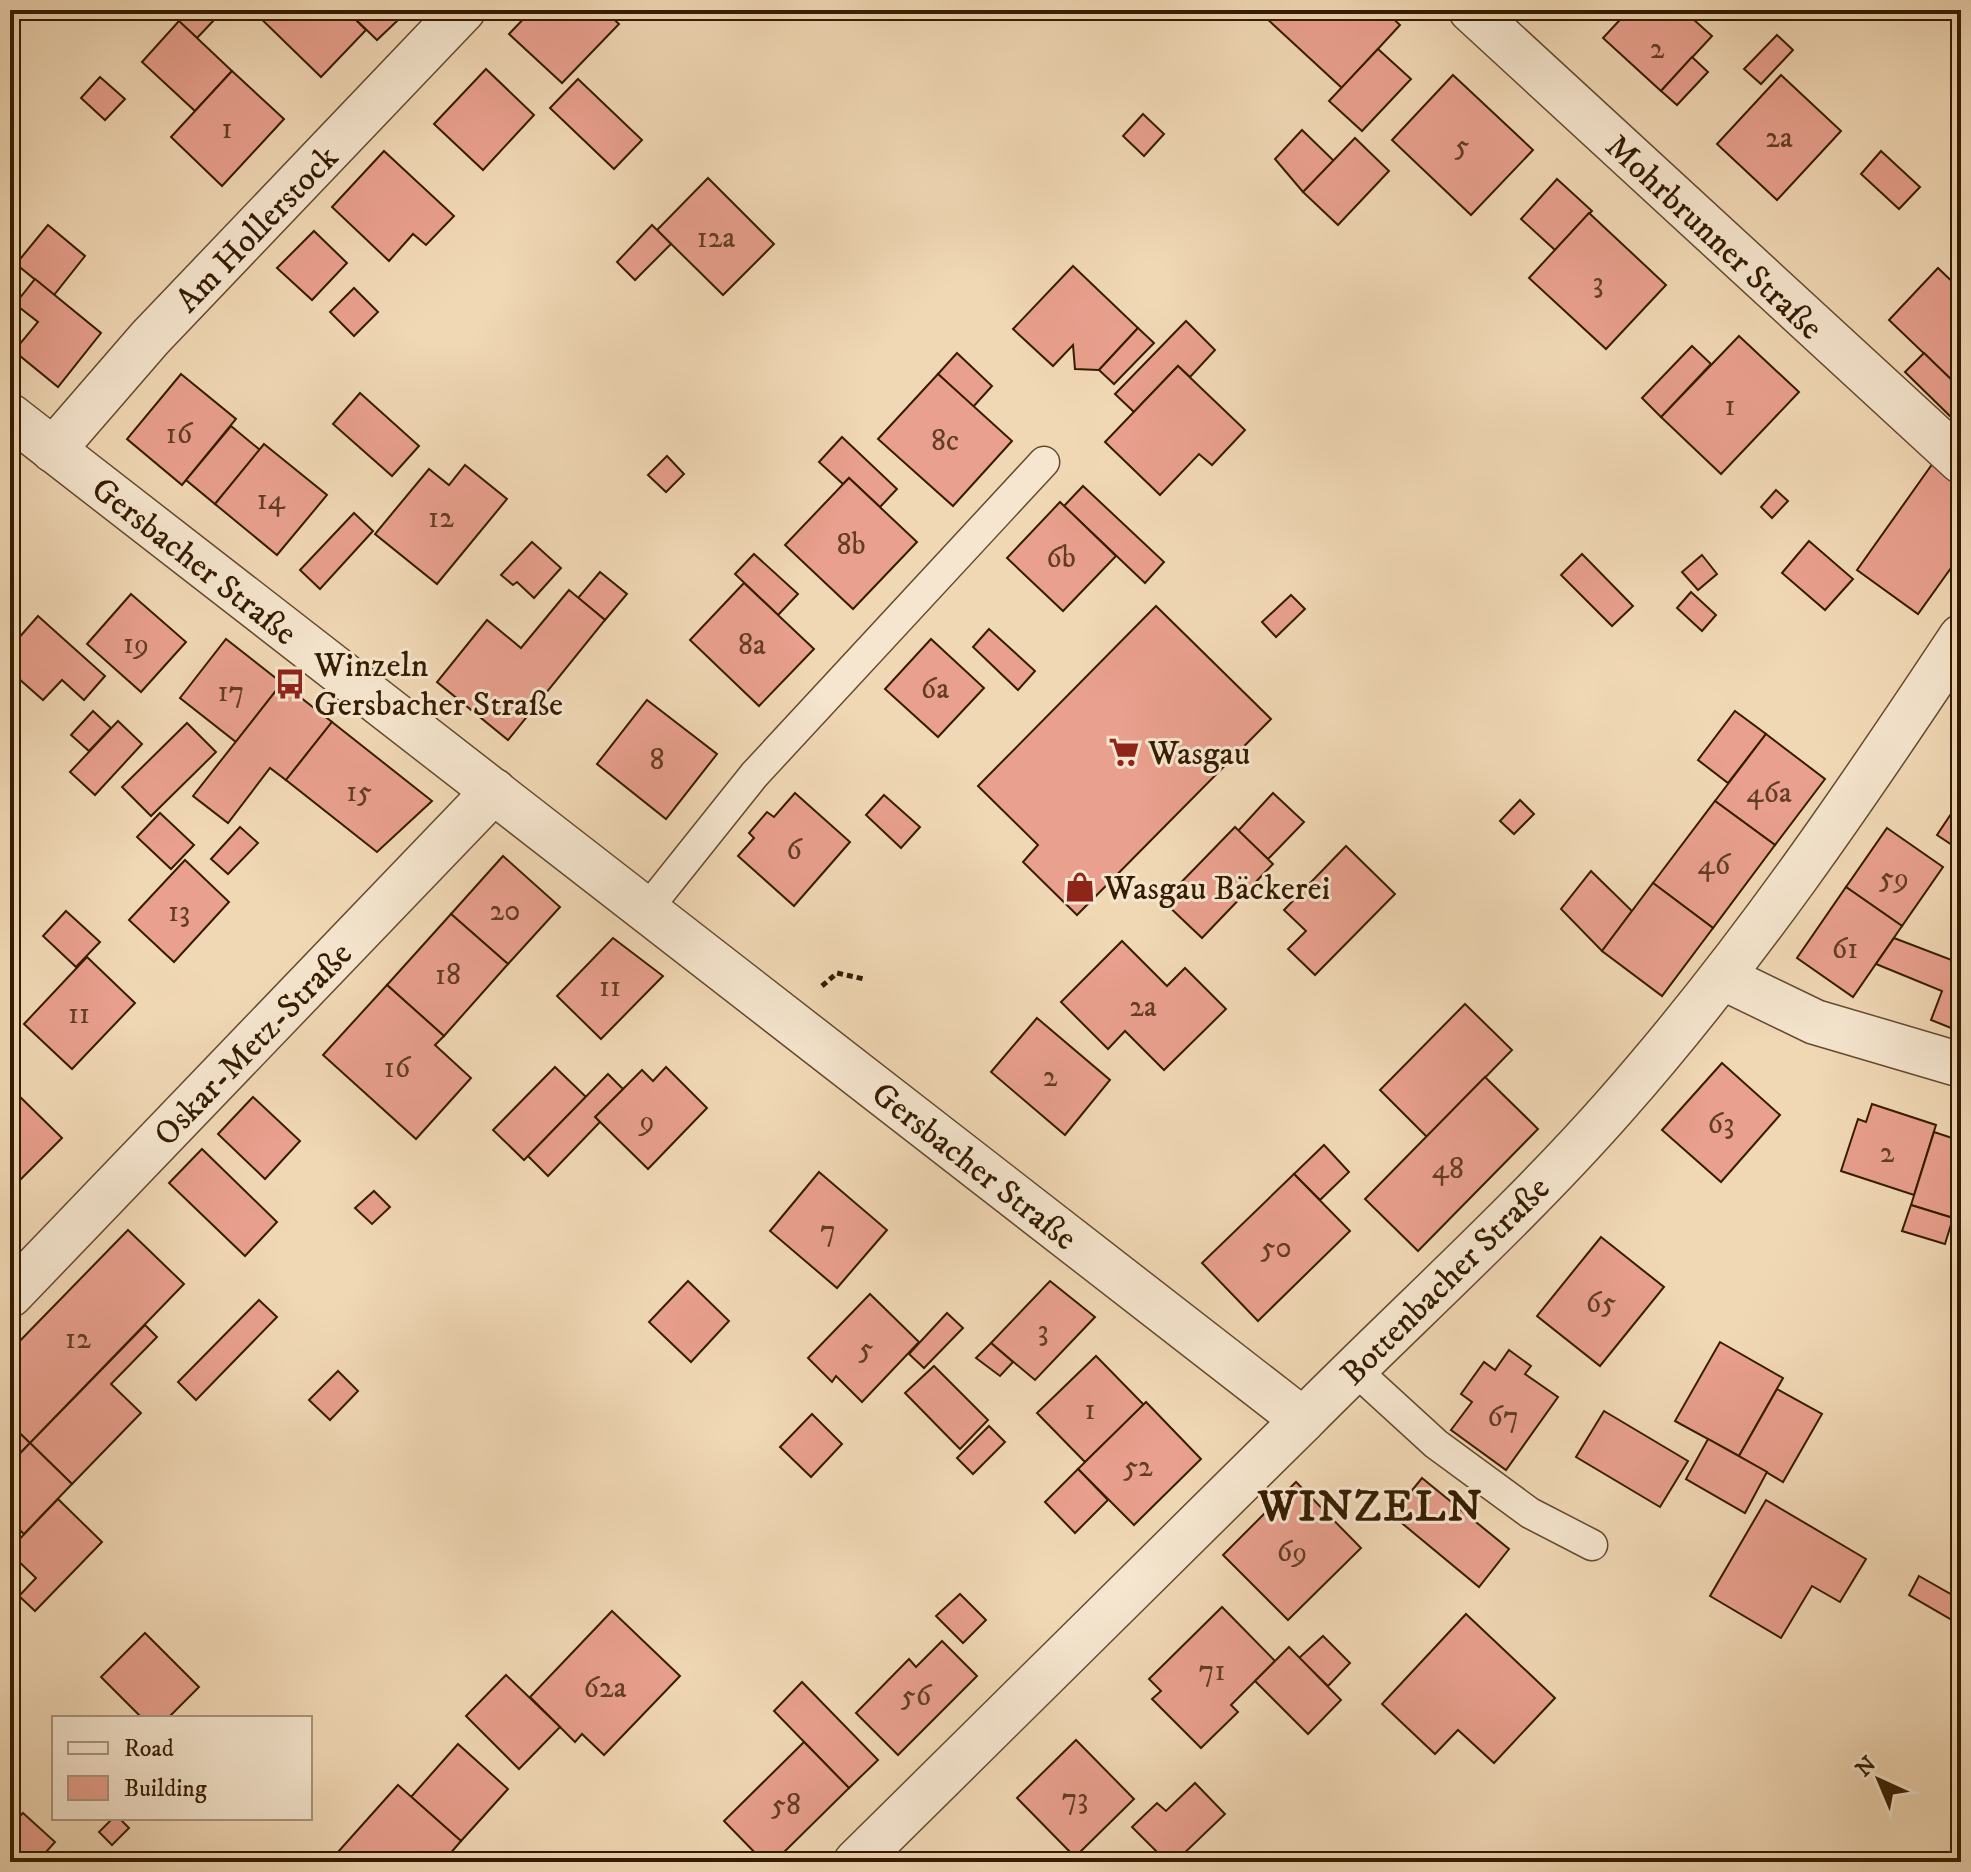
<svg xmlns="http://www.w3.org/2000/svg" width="1971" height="1872" viewBox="0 0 1971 1872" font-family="'IM FELL DW Pica',serif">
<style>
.building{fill:#e9a08e;stroke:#351c00;stroke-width:2}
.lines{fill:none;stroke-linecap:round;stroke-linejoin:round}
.service-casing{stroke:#644b2d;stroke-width:33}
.minor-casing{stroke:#644b2d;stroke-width:47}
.tertiary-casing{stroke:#644b2d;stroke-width:47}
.path{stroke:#351c00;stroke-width:5;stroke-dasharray:6 4;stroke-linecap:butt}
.service{stroke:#f6e6cf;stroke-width:30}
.minor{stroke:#f6e6cf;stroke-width:44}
.tertiary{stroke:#f6e6cf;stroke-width:44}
.labels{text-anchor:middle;stroke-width:6;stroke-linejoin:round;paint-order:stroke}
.number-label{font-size:30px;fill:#623d24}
.street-label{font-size:34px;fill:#351c00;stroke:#f6e6cf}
.poi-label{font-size:34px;fill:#351c00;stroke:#f6e6cf;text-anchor:start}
.district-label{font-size:42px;font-weight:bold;letter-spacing:2px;fill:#351c00;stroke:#f6e6cf}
</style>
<rect width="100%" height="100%" fill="#f1d8b5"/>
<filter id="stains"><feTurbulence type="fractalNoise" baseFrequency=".0025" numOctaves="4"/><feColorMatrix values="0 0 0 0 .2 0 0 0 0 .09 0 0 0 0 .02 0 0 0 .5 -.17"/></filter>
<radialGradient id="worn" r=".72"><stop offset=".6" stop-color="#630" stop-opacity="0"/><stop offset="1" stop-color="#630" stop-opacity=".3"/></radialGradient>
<g class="building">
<path d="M175,10H205L215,19L197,38L171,14Z"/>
<path d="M252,10H346L366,30L321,77Z"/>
<path d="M385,10L397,21L377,40L347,11Z"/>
<path d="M532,10H604L619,24L562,83L509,34Z"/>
<path d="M1269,10H1384L1400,25L1342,88L1264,16Z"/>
<path d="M1629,10H1683L1712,36L1661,91L1603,38Z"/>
<path d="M179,21L232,71L195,111L142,62Z"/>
<path d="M1777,35L1793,50L1761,84L1744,69Z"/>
<path d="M1378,49L1411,79L1362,131L1329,101Z"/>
<path d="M1692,57L1708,72L1677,105L1661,91Z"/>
<path d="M486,69L534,115L483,170L434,124Z"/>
<path d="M232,71L284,119L222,186L171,137Z"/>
<path d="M1453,75L1533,150L1471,215L1392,140Z"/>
<path d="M1781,75L1841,131L1777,200L1717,144Z"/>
<path d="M100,77L125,99L105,120L81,98Z"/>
<path d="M578,79L642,140L614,169L550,108Z"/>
<path d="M1143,114L1164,134L1144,156L1123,136Z"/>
<path d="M1302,130L1334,161L1303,192L1275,159Z"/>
<path d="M1355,138L1389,171L1338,225L1303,192Z"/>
<path d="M384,151L454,216L426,245L413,234L389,261L332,207Z"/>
<path d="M1881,151L1920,187L1899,209L1861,174Z"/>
<path d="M708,178L774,244L723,295L657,230Z"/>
<path d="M1557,179L1592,211L1555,250L1521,219Z"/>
<path d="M1589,213L1666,285L1606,349L1529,278Z"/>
<path d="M48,225L85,256L54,295L16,264Z"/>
<path d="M652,225L671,244L635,280L617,262Z"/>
<path d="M314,231L347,263L312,300L277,268Z"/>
<path d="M1073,266L1138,328L1099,370L1075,369L1073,345L1053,366L1013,329Z"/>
<path d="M1938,268L1961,290V389L1889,320Z"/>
<path d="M35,279L101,333L58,387L14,351L38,322L15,304Z"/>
<path d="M354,288L378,312L354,336L330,312Z"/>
<path d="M1186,321L1215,350L1190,377L1178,366L1134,412L1115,394Z"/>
<path d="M1138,328L1154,343L1114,384L1099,370Z"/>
<path d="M1739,336L1799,392L1721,474L1661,417Z"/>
<path d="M1692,346L1711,364L1661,417L1642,398Z"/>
<path d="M957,353L992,386L973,407L938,374Z"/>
<path d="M1924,353L1961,389V411L1953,419L1905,372Z"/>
<path d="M1178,366L1245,430L1212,465L1199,454L1160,495L1105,442Z"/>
<path d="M181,374L236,419L182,485L127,439Z"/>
<path d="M938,374L1012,441L953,506L878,439Z"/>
<path d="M360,393L419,446L392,476L333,424Z"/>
<path d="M231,426L260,450L215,504L186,480Z"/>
<path d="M842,437L897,489L880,507L849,478L843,484L819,462Z"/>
<path d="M264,444L327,495L277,555L215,504Z"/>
<path d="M667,456L684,474L666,492L648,475Z"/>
<path d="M1933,463L1961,491V554L1918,614L1857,570Z"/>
<path d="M465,465L507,499L437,584L375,534L429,469L449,485Z"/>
<path d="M849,478L917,542L853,609L785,545Z"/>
<path d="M1083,486L1164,562L1145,583L1064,506Z"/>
<path d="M1776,490L1788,501L1772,518L1761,507Z"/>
<path d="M1060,502L1116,556L1063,611L1007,558Z"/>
<path d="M354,513L373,531L320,589L300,570Z"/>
<path d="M1809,541L1853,579L1825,610L1782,573Z"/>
<path d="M532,542L561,568L534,598L517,582L513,585L501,575Z"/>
<path d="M754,554L798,594L778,615L735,574Z"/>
<path d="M1582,554L1633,606L1612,626L1561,575Z"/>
<path d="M1702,555L1717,574L1698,590L1682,572Z"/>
<path d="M600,572L627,594L605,620L578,598Z"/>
<path d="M744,583L814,649L759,706L690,640Z"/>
<path d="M569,590L605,620L508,740L437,682L487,620L521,648Z"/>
<path d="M1691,592L1716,615L1702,631L1677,608Z"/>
<path d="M131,594L186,642L141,692L87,644Z"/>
<path d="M1291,595L1305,609L1276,637L1262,622Z"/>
<path d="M1156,606L1271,719L1077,915L1023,862L1038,845L978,786Z"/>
<path d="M38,616L105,676L84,700L62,680L43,700L10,671V648Z"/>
<path d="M989,629L1035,671L1018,690L973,647Z"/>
<path d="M226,639L282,683L236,742L180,698Z"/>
<path d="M931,639L984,688L938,737L885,689Z"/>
<path d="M282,683L332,722L286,780L270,768L228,823L193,796Z"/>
<path d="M647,700L717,754L666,819L597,764Z"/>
<path d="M93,711L111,728L89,751L71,735Z"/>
<path d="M1735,711L1766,734L1728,783L1698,760Z"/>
<path d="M118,721L142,744L95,795L70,772Z"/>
<path d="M332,722L432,801L377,852L286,780Z"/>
<path d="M187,723L216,752L151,816L122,787Z"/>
<path d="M1766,734L1825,779L1775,845L1715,801Z"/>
<path d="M795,793L850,842L794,906L738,856L754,838L749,833L767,812L774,817Z"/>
<path d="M1273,793L1304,822L1268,859L1238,831Z"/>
<path d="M884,795L920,827L901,848L866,815Z"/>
<path d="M1961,799V851L1937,835Z"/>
<path d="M1520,800L1534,814L1514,834L1500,821Z"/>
<path d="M1715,801L1775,845L1713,928L1653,883Z"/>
<path d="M160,813L194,845L171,869L137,837Z"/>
<path d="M240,827L258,843L228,874L211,859Z"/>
<path d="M1235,827L1273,864L1202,938L1163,901Z"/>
<path d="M1887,828L1943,867L1902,926L1846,887Z"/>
<path d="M1346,846L1395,894L1315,975L1288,949L1306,931L1284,910Z"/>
<path d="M503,856L560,907L508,964L451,914Z"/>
<path d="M185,860L229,902L174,962L129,920Z"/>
<path d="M1591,871L1632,911L1602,951L1561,909Z"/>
<path d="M1653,883L1713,928L1662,996L1602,951Z"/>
<path d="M1846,887L1902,926L1853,997L1797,958Z"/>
<path d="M66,911L100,942L76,967L43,936Z"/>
<path d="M451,914L508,964L444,1036L387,985Z"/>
<path d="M613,938L663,976L601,1039L557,996Z"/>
<path d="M1894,938L1954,961L1957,952L1961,954V1032L1931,1020L1942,991L1876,964Z"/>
<path d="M1122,941L1167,986L1185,968L1226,1009L1164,1070L1125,1031L1108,1049L1061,1002Z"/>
<path d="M87,957L135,1003L72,1069L24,1024Z"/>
<path d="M387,985L444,1036L435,1045L471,1078L416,1139L323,1055Z"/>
<path d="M1465,1004L1512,1050L1427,1137L1380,1090Z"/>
<path d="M1037,1018L1110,1080L1065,1135L991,1072Z"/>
<path d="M1722,1063L1780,1115L1721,1182L1662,1130Z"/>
<path d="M555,1067L586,1097L524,1160L493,1130Z"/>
<path d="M666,1067L707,1108L648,1169L595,1117L642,1070L653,1081Z"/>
<path d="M608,1074L623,1089L595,1117L600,1122L548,1176L528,1156Z"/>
<path d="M1485,1077L1538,1129L1418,1251L1365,1199Z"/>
<path d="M10,1087L62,1138L18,1182L10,1173Z"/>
<path d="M253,1097L300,1141L265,1179L218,1134Z"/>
<path d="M1872,1104L1936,1125L1914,1195L1841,1171L1858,1119L1866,1122Z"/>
<path d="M1934,1132L1961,1141V1193L1953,1218L1911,1205Z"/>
<path d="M1324,1145L1349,1172L1320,1200L1294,1174Z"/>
<path d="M202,1149L277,1222L245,1256L169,1183Z"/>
<path d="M819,1172L887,1230L837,1288L770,1231Z"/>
<path d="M1294,1174L1350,1231L1258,1321L1202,1263Z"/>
<path d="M374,1191L390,1207L372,1224L355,1208Z"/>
<path d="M1911,1205L1953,1218L1945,1244L1902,1231Z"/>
<path d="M128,1230L184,1284L30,1443L10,1424V1351Z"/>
<path d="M1601,1237L1664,1287L1600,1366L1537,1316Z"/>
<path d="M688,1281L729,1321L691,1362L649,1322Z"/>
<path d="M1050,1281L1095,1317L1035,1380L991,1343Z"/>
<path d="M870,1294L919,1342L862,1402L836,1376L832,1382L808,1358Z"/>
<path d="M259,1300L277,1317L196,1400L178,1382Z"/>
<path d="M947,1313L963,1328L924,1368L909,1354Z"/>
<path d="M145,1325L157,1337L111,1384L141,1413L72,1484L30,1443Z"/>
<path d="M1720,1342L1783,1378L1739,1456L1675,1421Z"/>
<path d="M991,1343L1013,1362L1000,1376L976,1358Z"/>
<path d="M1509,1350L1531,1366L1525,1374L1558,1397L1506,1470L1451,1430L1472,1402L1461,1394L1484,1362L1495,1370Z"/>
<path d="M1096,1356L1144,1405L1085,1462L1037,1413Z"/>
<path d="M934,1366L988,1420L960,1449L905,1393Z"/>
<path d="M338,1371L358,1391L330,1420L309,1400Z"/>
<path d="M1777,1389L1822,1414L1783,1482L1739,1456Z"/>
<path d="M1146,1402L1201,1459L1134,1525L1078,1469Z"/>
<path d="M1604,1411L1688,1461L1660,1507L1576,1457Z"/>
<path d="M812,1414L842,1444L811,1477L780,1447Z"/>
<path d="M10,1424L30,1443L10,1464Z"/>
<path d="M989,1426L1005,1442L973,1474L957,1458Z"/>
<path d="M1708,1439L1767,1472L1745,1513L1686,1479Z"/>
<path d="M30,1443L72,1484L24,1534L10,1521V1464Z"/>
<path d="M1078,1469L1108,1500L1075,1533L1045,1502Z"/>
<path d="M1422,1478L1509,1549L1479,1587L1392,1515Z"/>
<path d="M1296,1482L1361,1548L1288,1620L1223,1555Z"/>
<path d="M58,1499L102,1542L35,1611L19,1596L36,1578L10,1553V1549Z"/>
<path d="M1766,1500L1866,1559L1840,1602L1812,1586L1781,1638L1710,1596Z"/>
<path d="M1919,1576L1961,1600L1952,1620L1909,1595Z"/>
<path d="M960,1594L986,1620L963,1643L936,1616Z"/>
<path d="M1222,1607L1275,1661L1231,1705L1238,1712L1201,1748L1152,1699L1161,1691L1149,1679Z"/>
<path d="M612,1611L680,1676L604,1755L582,1734L575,1742L530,1697Z"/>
<path d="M1466,1614L1555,1698L1494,1763L1458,1730L1435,1754L1382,1704Z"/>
<path d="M145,1633L199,1687L168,1718H142L101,1677Z"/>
<path d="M1323,1636L1350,1663L1328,1686L1299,1658Z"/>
<path d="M942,1641L977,1676L898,1755L856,1713L909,1659L916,1667Z"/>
<path d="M1289,1647L1341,1700L1308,1734L1255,1681Z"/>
<path d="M506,1675L560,1727L519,1769L466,1716Z"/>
<path d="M802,1682L878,1760L849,1788L774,1711Z"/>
<path d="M1076,1740L1134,1799L1075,1857L1017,1798Z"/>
<path d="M804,1742L849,1788L774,1862H764L724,1821Z"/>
<path d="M458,1744L508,1789L461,1841L411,1797Z"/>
<path d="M1195,1783L1225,1814L1175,1862H1167L1132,1827L1157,1803L1166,1811Z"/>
<path d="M398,1785L461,1841L443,1862H329Z"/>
<path d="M23,1813L55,1842L37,1862H10V1826Z"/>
<path d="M113,1818H119L129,1828L112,1845L99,1832Z"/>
</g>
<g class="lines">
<g class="service-casing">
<g id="service">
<path d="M647,909L754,775L1044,462"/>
<path d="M1354,1369L1436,1444L1530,1513L1592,1545"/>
</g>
</g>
<g class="minor-casing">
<g id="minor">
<path d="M1471,10L1961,461"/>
<path d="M53,450L150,338L463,10"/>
<path d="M1724,978L1815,1022L1961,1065"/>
<path d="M10,1295L494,791"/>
<path d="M856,1862L1303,1420"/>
</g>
</g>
<g class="tertiary-casing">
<path id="tertiary" d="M10,416L1303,1420C1406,1316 1517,1217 1614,1107C1744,960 1853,800 1961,637"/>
</g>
<path class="path" d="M822,986L837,973L864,979"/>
<use href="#service" class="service"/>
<use href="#minor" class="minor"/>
<use href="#tertiary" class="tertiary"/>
</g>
<defs>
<g id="bus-bare" transform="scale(2.4)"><path d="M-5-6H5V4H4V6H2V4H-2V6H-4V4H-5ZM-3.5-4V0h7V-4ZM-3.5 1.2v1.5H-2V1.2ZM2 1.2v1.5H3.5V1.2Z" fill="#8f2418" stroke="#f6e6cf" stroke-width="2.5" paint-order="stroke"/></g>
<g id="supermarket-bare" transform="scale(2.4)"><path d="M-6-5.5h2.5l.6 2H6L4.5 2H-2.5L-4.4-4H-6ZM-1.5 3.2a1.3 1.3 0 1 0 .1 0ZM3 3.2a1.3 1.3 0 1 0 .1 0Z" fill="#8f2418" stroke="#f6e6cf" stroke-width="2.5" paint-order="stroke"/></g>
<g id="shop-bare" transform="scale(2.4)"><path d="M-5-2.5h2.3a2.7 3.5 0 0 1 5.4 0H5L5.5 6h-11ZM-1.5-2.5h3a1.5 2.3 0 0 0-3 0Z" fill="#8f2418" stroke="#f6e6cf" stroke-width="2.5" paint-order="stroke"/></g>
</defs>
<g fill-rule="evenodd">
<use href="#bus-bare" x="290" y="684"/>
<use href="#supermarket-bare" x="1124" y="752"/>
<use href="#shop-bare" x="1080" y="887"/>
</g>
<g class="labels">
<g class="number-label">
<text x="1657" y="58">2</text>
<text x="227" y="138">1</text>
<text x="1779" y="147">2a</text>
<text x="1462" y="155">5</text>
<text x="716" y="247">12a</text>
<text x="1598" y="292">3</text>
<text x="1730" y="415">1</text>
<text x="179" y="443">16</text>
<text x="945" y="450">8c</text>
<text x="271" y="509">14</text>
<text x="441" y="527">12</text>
<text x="851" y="554">8b</text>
<text x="1061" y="567">6b</text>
<text x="136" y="653">19</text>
<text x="752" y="654">8a</text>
<text x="935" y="698">6a</text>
<text x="231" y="701">17</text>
<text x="657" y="769">8</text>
<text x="359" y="801">15</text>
<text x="1769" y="802">46a</text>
<text x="794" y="859">6</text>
<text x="1714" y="874">46</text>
<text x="1894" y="887">59</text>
<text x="505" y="920">20</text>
<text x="179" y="921">13</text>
<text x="1845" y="958">61</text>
<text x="448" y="984">18</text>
<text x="610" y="996">11</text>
<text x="1143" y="1016">2a</text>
<text x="79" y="1023">11</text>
<text x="397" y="1077">16</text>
<text x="1050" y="1086">2</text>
<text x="647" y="1130">9</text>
<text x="1721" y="1133">63</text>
<text x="1887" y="1162">2</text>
<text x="1448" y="1178">48</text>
<text x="828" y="1240">7</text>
<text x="1276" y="1257">50</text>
<text x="1601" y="1312">65</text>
<text x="1043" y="1340">3</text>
<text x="78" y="1348">12</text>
<text x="866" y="1358">5</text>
<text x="1090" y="1419">1</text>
<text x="1503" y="1426">67</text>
<text x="1138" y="1476">52</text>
<text x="1292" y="1561">69</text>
<text x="1212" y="1680">71</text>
<text x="605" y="1697">62a</text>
<text x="916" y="1705">56</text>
<text x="1075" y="1808">73</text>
<text x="786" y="1814">58</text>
</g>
<g class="street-label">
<text transform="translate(256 228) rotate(-46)" y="12">Am Hollerstock</text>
<text transform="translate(1715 236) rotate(43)" y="12">Mohrbrunner Straße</text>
<text transform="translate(195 560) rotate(38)" y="12">Gersbacher Straße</text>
<text transform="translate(252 1043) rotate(-46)" y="12">Oskar-Metz-Straße</text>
<text transform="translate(975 1165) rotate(38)" y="12">Gersbacher Straße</text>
<text transform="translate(1444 1280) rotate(-45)" y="12">Bottenbacher Straße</text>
</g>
<g class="poi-label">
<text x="314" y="676">Winzeln<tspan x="314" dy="39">Gersbacher Straße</tspan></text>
<text x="1148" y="764">Wasgau</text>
<text x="1104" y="899">Wasgau Bäckerei</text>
</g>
<g class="district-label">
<text x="1371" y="1520">WINZELN</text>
</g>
</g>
<rect width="1971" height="1872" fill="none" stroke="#f1d8b5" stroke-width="40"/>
<rect x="12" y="12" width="1947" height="1848" fill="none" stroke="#351c00" stroke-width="4"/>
<rect x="20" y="20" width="1931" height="1832" fill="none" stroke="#351c00" stroke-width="2"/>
<rect x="52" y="1716" width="260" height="104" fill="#f6e6cf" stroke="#a9957c" stroke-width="2"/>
<rect x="68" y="1742" width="40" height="12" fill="#f6e6cf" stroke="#a9957c" stroke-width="2"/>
<text x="124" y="1756" font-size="24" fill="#351c00">Road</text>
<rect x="68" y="1776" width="40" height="24" fill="#e9a08e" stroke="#a9957c" stroke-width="2"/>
<text x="124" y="1796" font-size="24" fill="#351c00">Building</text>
<g transform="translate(1879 1780) rotate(316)" stroke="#f6e6cf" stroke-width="6" paint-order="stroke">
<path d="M0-6L14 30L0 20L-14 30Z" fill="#351c00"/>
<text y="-12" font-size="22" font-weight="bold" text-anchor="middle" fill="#351c00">N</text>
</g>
<rect width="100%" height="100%" filter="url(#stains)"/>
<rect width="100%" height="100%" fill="url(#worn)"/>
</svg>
